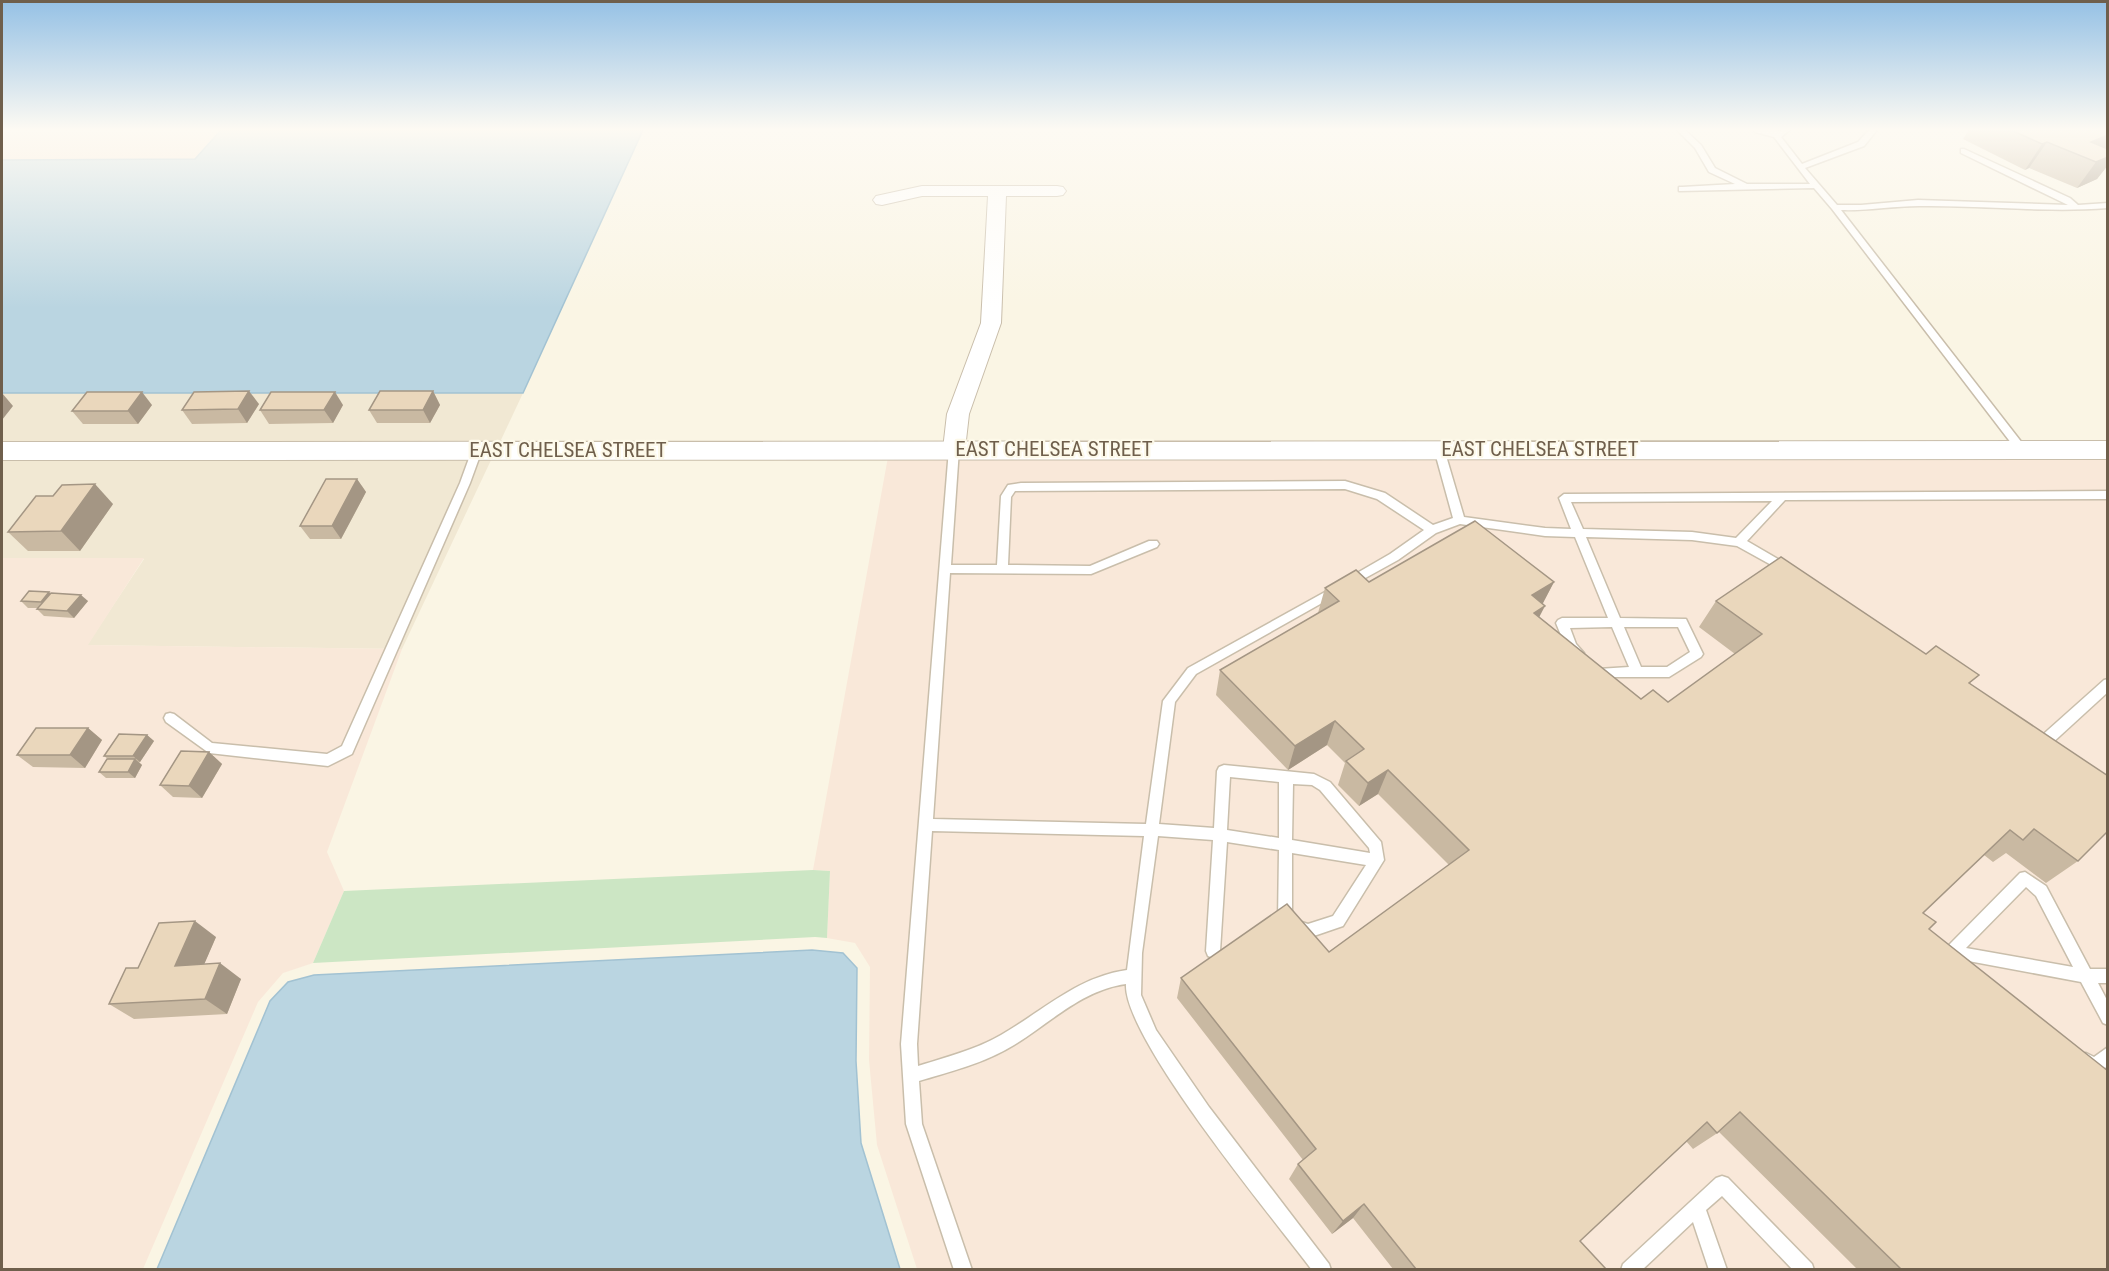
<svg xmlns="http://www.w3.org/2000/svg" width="2109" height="1271" viewBox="0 0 2109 1271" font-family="'Roboto Condensed',sans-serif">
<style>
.residential{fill:#f1e8d3}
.commercial{fill:#f9e8d9}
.green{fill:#cce6c4}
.water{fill:#bad5e1;stroke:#a2c2d2;stroke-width:1.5}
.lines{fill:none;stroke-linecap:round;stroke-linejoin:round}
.service-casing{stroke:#c9beab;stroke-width:3}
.minor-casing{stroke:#c9beab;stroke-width:2}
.tertiary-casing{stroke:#c9beab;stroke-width:2}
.service{fill:#fff;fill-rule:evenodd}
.minor{fill:#fff;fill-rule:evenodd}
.tertiary{fill:#fff;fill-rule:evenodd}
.wall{fill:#c9b9a2}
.shaded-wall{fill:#a49684}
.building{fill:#ead7bc;stroke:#a49684;stroke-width:1.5}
.labels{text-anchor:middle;stroke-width:4.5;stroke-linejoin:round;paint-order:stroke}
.street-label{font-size:21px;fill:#6f5f4c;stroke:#fdf9e9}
</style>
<rect width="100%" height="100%" fill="#faf5e4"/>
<g class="residential">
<path d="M2,393H523L500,442L2,443Z"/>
<path d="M492,458L402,649L87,645L144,559L2,558V459Z"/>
</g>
<g class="commercial">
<path d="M2,130H221L195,159L2,160Z"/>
<path d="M888,457H2107V1269H917L877,1145L869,1060L870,967L855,943L827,938L830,871L813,870Z"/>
<path d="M2,558H144L88,645L402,649L327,852L344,891L313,963L283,973L258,1002L143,1269H2Z"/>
</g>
<path class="green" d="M813,870L830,871L827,938L815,937L313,963L344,891Z"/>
<g class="water">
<path d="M221,130H643L523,393H2V160L195,159Z"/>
<path d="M812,950L843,953L857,968L856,1061L861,1143L900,1269H157L270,1001L288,982L314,975Z"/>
</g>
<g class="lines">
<g class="service-casing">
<g id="service">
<path d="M1677,130H1685L1701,145L1715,168L1747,184H1810L1774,137L1755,132L1754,130H1776L1778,132L1781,130H1790L1781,137L1802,164L1858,142L1869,130H1877L1864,146L1805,168L1837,205H1861L1918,200L2068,205L1961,153V149H1964L2070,198L2078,205L2108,203V208C2045,213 1982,205 1919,206C1893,206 1868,211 1841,210L2026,448L2027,450L2026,452H2018L1832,209L1814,188L1679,191V187H1682L1735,184L1709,172L1695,148Z"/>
<path d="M954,445L959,449L951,565H997L1001,496L1008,485L1021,483L1345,481L1385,493L1433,525L1453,518L1434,449L1439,445L1444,449L1464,517L1545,528L1571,529L1559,498L1564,494L2108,491V499L1785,500L1747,541L1790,566L1792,569L1790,572L1786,573L1737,546L1692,540L1586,537L1620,618L1686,619L1703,654L1701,657L1669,677H1602L1598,675L1596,672L1598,669L1629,667L1612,627L1570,628L1576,644L1584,653L1582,656L1578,658L1567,650L1556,623L1558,620L1562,618H1608L1575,537L1545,536L1460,524L1436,533L1398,560L1349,587L1343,583L1345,580L1390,554L1424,530L1377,499L1345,489L1015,491L1011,497L1008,565L1090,566L1149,541H1157L1159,544L1157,547L1091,574L950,573L933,819L1146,824L1163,701L1188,668L1334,587L1340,591L1338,594L1196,674L1175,702L1159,824L1214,828L1217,771L1219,767L1224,765L1314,774L1330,782L1381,842L1384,860L1343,926L1308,938L1284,931L1278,921L1279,850L1227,842L1220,951L1218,956L1213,958L1208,956L1206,951L1213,840L1158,836L1142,953L1141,995L1156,1030L1209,1107L1329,1264L1331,1270H1312C1274,1219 1123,1038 1126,984C1082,990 1050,1023 1014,1045C985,1063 952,1071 919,1081L922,1124L972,1270H954L906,1124L901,1044L949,449ZM1772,501L1736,538L1692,532L1583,529L1571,502ZM1624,627H1678L1690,652L1667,667H1641ZM1230,777L1279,782V838L1227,830ZM1293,784L1312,785L1320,790L1369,848L1370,853L1292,840ZM932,831L1144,836L1127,970C1077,977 1043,1011 1001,1035C975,1050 946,1057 918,1066L917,1044ZM1292,853L1366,865L1333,916L1308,924L1292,919Z"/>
<path d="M477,446L482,450L470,483L352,754L328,766L209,753L166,722L164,718L166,714L170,713L174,714L212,743L327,754L342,746L460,483L472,450Z"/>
<path d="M2108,679V692L2049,746L2044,747L2039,746L2038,742L2039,738L2104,680Z"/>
<path d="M2025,872L2046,886L2090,969H2108V983H2098L2108,1002V1025L2103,1023L2081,982L1947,957L1945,952L1947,947L2020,873ZM2026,887L2036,896L2073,967L1966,948Z"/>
<path d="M2108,1047V1066L2094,1075L2080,1067L2078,1061L2080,1055L2086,1053L2094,1057Z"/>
<path d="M1722,1176L1728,1178L1812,1264L1814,1270H1793L1722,1196L1706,1210L1727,1270H1709L1693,1222L1642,1270H1621L1623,1264L1716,1178Z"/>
</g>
</g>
<g class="minor-casing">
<path id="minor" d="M922,186H1057L1063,187L1066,191L1063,195L1057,196H1006L1001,323L969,414L965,449L962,454L954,456L946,454L943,449L947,414L981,323L988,196H922L882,205L876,204L873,200L876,196Z"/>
</g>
<g class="tertiary-casing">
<path id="tertiary" d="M2108,441V459L2,460V442Z"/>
</g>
<use href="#service" class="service"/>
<use href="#minor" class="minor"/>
<use href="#tertiary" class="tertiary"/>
</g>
<g class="wall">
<path d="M1969,130H2108V165L2097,179L2077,188L2029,168L2025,170L1963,139Z"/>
<path d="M433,391L440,405L430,423H377L369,410Z"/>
<path d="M259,404L247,423L192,424L182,410Z"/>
<path d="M152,405L138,424H83L72,411Z"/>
<path d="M343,405L333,423L269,424L260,410Z"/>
<path d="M357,479L366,492L341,539H310L300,526Z"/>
<path d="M113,504L80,551H28L8,532Z"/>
<path d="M1369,582H1554L1542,604L1539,617L1641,699L1668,702L1735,654L1699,627L1716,601L1926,654L1979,675L1970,683L2078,861L2046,883L2006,853L1993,862L1984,855L1923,913L1929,929L2108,1269H1857L1719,1132L1693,1149L1686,1141L1580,1241L1606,1269H1393L1353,1218L1332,1234L1289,1179L1298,1164L1303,1160L1177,998L1181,978L1329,952L1449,865L1378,794L1359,806L1338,785L1345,763L1327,745L1288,770L1216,695L1220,670L1318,613L1325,588Z"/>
<path d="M51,593L88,601L74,618L44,616L37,609L38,608H28L21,601Z"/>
<path d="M88,728L102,740L85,768L33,767L17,755Z"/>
<path d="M147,735L154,741L140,762H139L142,765L135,778H106L99,772L108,759L104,756Z"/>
<path d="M209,752L222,764L202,798L173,797L160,785Z"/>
<path d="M216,937L204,964L241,979L227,1014L134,1019L109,1004L138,968Z"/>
</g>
<g class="shaded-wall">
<path d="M2108,135V149L2091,142Z"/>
<path d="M2047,142L2029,168L2025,170L2042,144Z"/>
<path d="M2108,157V165L2097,179L2077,188L2096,162Z"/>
<path d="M249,391L259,404L247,423L238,409Z"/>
<path d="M433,391L440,405L430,423L423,410Z"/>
<path d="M142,392L152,405L138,424L128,411Z"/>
<path d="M335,392L343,405L333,423L324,410Z"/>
<path d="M2,393L13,406L2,420Z"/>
<path d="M357,479L366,492L341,539L332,526Z"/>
<path d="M95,484L113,504L80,551L61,531Z"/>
<path d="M1554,582L1541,607L1532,595Z"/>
<path d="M49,592L56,598L48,609L41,602Z"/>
<path d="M81,595L88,601L74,618L67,611Z"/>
<path d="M1545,606L1532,631L1534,613Z"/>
<path d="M1335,721L1327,745L1288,770L1295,746Z"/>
<path d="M88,728L102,740L85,768L70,755Z"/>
<path d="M147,735L154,741L140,762L133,756Z"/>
<path d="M209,752L222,764L202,798L189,786Z"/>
<path d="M135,759L142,765L135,778L128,772Z"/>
<path d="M1388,770L1378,794L1359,806L1368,783Z"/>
<path d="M195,921L216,937L197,981L175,966Z"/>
<path d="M220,963L241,979L227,1014L205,999Z"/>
<path d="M1364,1204L1353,1218L1332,1234L1343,1221Z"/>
</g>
<g class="building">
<path d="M2011,130H2108V135L2091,142L2108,149V157L2096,162L2047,142L2042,144Z"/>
<path d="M249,391L238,409L182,410L194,392Z"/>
<path d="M380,391H433L423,410H369Z"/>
<path d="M87,392H142L128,411H72Z"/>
<path d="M271,392H335L324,410H260Z"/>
<path d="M326,479H357L332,526H300Z"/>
<path d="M95,484L61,531L8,532L36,496H53L62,485Z"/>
<path d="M1475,521L1554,582L1532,595L1545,606L1534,613L1641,699L1653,690L1668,702L1762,634L1716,601L1781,557L1926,654L1936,646L1979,675L1969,683L2108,776V831L2078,861L2034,829L2023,840L2010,830L1923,913L1936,922L1929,929L2108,1071V1269H1901L1740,1112L1717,1133L1707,1122L1580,1241L1606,1269H1416L1364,1204L1343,1221L1298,1164L1316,1149L1181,978L1287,904L1329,952L1469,850L1388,770L1368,783L1346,761L1364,749L1335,721L1295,746L1220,670L1339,601L1325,588L1356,570L1369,582Z"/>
<path d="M29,591L49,592L41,602L21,601Z"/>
<path d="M51,593L81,595L67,611L37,609Z"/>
<path d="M36,728H88L70,755H17Z"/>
<path d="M119,734L147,735L133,756H104Z"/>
<path d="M181,751L209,752L189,786L160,785Z"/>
<path d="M107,759H135L128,772H99Z"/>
<path d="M195,921L175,966L220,963L205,999L109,1004L126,968H138L159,923Z"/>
</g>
<linearGradient id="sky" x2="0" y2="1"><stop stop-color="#95c1e5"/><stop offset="0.42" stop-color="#fdfaf3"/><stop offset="1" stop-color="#fdfaf3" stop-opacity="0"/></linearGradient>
<rect width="2109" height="308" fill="url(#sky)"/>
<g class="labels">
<g class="street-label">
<text x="1054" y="456">EAST CHELSEA STREET</text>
<text x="1540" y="456">EAST CHELSEA STREET</text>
<text x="568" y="457">EAST CHELSEA STREET</text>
</g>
</g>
<rect width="2109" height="1271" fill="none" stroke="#6f5f4c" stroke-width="6"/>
</svg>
